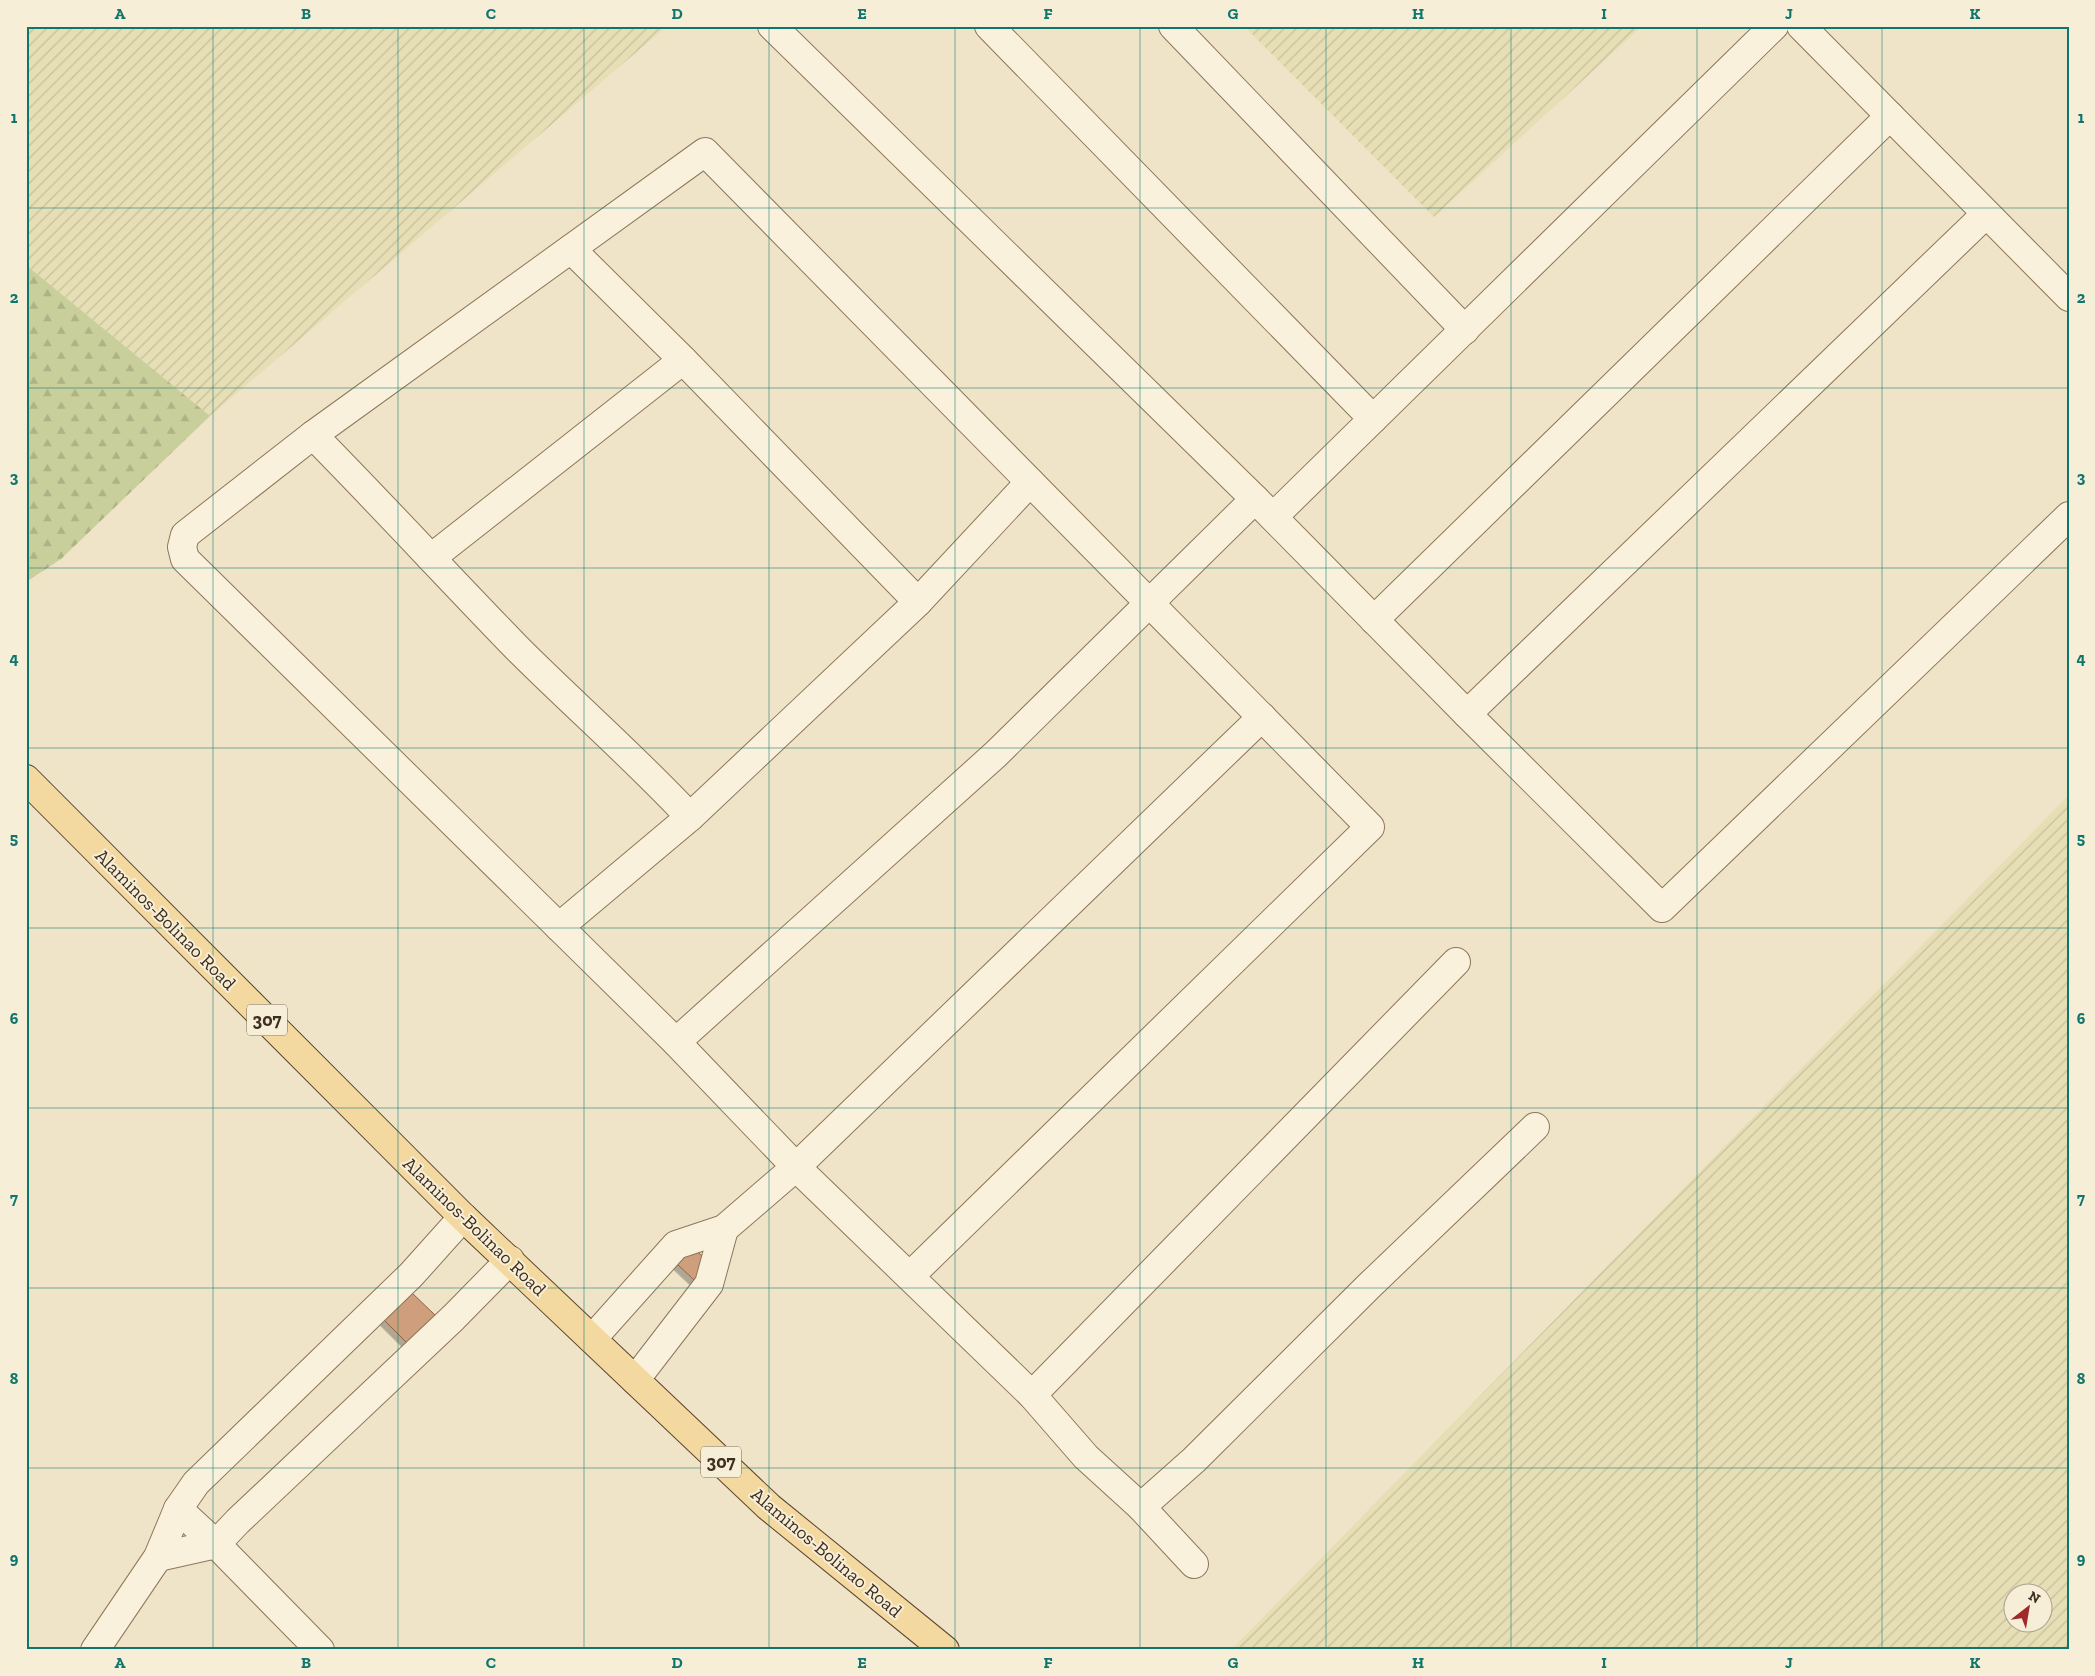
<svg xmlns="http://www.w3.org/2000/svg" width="2095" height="1676" viewBox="0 0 2095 1676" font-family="'Zilla Slab',serif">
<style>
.farmland{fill:url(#farmland-furrows);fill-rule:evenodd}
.forest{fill:url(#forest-firs)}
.building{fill:#cf9f7d;stroke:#8d5f41;filter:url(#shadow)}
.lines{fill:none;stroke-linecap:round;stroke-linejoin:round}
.minor-casing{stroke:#8d765c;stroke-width:30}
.primary-casing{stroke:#5b4430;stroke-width:30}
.minor{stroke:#faf1dc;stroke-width:28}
.primary{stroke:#f3d9a0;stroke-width:28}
.grid{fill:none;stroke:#0f766e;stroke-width:1;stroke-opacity:0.55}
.labels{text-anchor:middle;stroke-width:4;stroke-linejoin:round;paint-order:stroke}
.shield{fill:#f7eed8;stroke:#756857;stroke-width:1}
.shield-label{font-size:18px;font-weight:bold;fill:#3d2e20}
.street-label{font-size:19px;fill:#3d2e20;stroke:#f7eed8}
.neatline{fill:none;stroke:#0f766e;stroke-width:2}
.grid-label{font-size:16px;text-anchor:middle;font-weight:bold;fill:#0f766e}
</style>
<defs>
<pattern id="farmland-furrows" width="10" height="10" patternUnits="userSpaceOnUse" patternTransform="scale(1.25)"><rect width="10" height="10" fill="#e6deb5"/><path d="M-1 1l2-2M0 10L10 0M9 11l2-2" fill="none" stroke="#c6bf9b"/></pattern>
<pattern id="forest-firs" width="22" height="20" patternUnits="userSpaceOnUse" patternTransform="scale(1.25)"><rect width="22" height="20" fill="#c9cf9b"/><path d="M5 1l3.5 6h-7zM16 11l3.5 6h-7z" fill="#aeb285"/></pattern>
<filter id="shadow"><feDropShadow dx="-4.5" dy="4.5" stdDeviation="0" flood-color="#0004"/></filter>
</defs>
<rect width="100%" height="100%" fill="#f0e4c8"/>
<g class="farmland">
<path d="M26,26H667L210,416L26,265Z"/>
<path d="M1244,26H1642L1434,217Z"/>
<path d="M2069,795V1650H1231ZM2012,1594H2042V1624H2012Z"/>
</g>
<path class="forest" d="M26,265L210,416L61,559L26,582Z"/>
<g class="building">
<path d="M692,1247L710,1263L694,1280L676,1263Z"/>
<path d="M409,1290L437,1317L409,1345L382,1318Z"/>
</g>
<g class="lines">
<g class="minor-casing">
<g id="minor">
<path d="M772,26L1255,499L1467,714L1662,908L2069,516"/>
<path d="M989,26L1373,419"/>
<path d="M1173,26L1465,330"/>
<path d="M1801,26L2069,297"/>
<path d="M571,249L683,360L918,602"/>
<path d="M313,435C382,505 448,577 517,648C574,705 635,758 690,817"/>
<path d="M1273,517L1774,26"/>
<path d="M431,558L683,360"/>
<path d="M1374,620L1890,116"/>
<path d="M1467,714L1986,214"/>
<path d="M559,927L690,817L918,602L1030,482"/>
<path d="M676,1042L996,754L1255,499"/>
<path d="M910,1276L1370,827L705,152L313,435L185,535L182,547L185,559L676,1042L796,1167L1032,1395L1086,1457L1141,1507L1194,1564"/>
<path d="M592,1339L676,1245L724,1229L796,1167L1262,717"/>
<path d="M635,1380L709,1284L724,1229"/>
<path d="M1032,1395L1456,962"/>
<path d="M1141,1507L1194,1460L1370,1285L1535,1127"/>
<path d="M178,1509L216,1544L320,1650"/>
<path d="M158,1557L216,1544L238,1521L453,1318L510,1260"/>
<path d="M95,1650L158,1557L178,1509L196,1483L411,1275L463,1217"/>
</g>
</g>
<g class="primary-casing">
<path id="primary" d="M26,779L463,1217L635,1380L769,1507L945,1650"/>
</g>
<use href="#minor" class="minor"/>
<use href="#primary" class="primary"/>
</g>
<path class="grid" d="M213,26V1650M398,26V1650M584,26V1650M769,26V1650M955,26V1650M1140,26V1650M1326,26V1650M1511,26V1650M1697,26V1650M1882,26V1650M26,208H2069M26,388H2069M26,568H2069M26,748H2069M26,928H2069M26,1108H2069M26,1288H2069M26,1468H2069"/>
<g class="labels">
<g class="shield">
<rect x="247" y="1004.5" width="40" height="31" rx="4"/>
<rect x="701" y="1446.5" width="40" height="31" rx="4"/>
</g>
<g class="shield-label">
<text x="267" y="1026">307</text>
<text x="721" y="1468">307</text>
</g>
<g class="street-label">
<text transform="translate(166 919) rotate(45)" y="7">Alaminos-Bolinao Road</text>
<text transform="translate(475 1226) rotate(44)" y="7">Alaminos-Bolinao Road</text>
<text transform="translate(827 1552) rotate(40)" y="7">Alaminos-Bolinao Road</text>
</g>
</g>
<rect width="2095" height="1676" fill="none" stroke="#f7eed8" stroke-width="55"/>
<g transform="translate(2028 1608) rotate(31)"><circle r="24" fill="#f7eed8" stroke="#ada18e"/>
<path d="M0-4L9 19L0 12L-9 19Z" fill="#9e2a2b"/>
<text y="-8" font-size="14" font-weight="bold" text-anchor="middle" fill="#3d2e20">N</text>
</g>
<rect x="28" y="28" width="2040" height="1620" class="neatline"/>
<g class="grid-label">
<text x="120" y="19">A</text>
<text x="306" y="19">B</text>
<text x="491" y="19">C</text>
<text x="677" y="19">D</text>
<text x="862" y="19">E</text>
<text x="1048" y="19">F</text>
<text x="1233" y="19">G</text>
<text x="1418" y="19">H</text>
<text x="1604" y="19">I</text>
<text x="1789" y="19">J</text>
<text x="1975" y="19">K</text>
<text x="14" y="123">1</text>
<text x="2081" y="123">1</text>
<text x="14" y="303">2</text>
<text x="2081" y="303">2</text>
<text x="14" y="483">3</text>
<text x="2081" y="483">3</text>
<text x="14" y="664">4</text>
<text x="2081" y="664">4</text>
<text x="14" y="844">5</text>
<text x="2081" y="844">5</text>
<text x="14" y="1024">6</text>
<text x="2081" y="1024">6</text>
<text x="14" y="1204">7</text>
<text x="2081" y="1204">7</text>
<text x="14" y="1384">8</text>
<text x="2081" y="1384">8</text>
<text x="14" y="1564">9</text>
<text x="2081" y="1564">9</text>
<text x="120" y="1668">A</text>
<text x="306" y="1668">B</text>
<text x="491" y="1668">C</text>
<text x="677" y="1668">D</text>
<text x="862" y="1668">E</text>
<text x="1048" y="1668">F</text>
<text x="1233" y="1668">G</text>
<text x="1418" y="1668">H</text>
<text x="1604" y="1668">I</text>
<text x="1789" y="1668">J</text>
<text x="1975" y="1668">K</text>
</g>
</svg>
